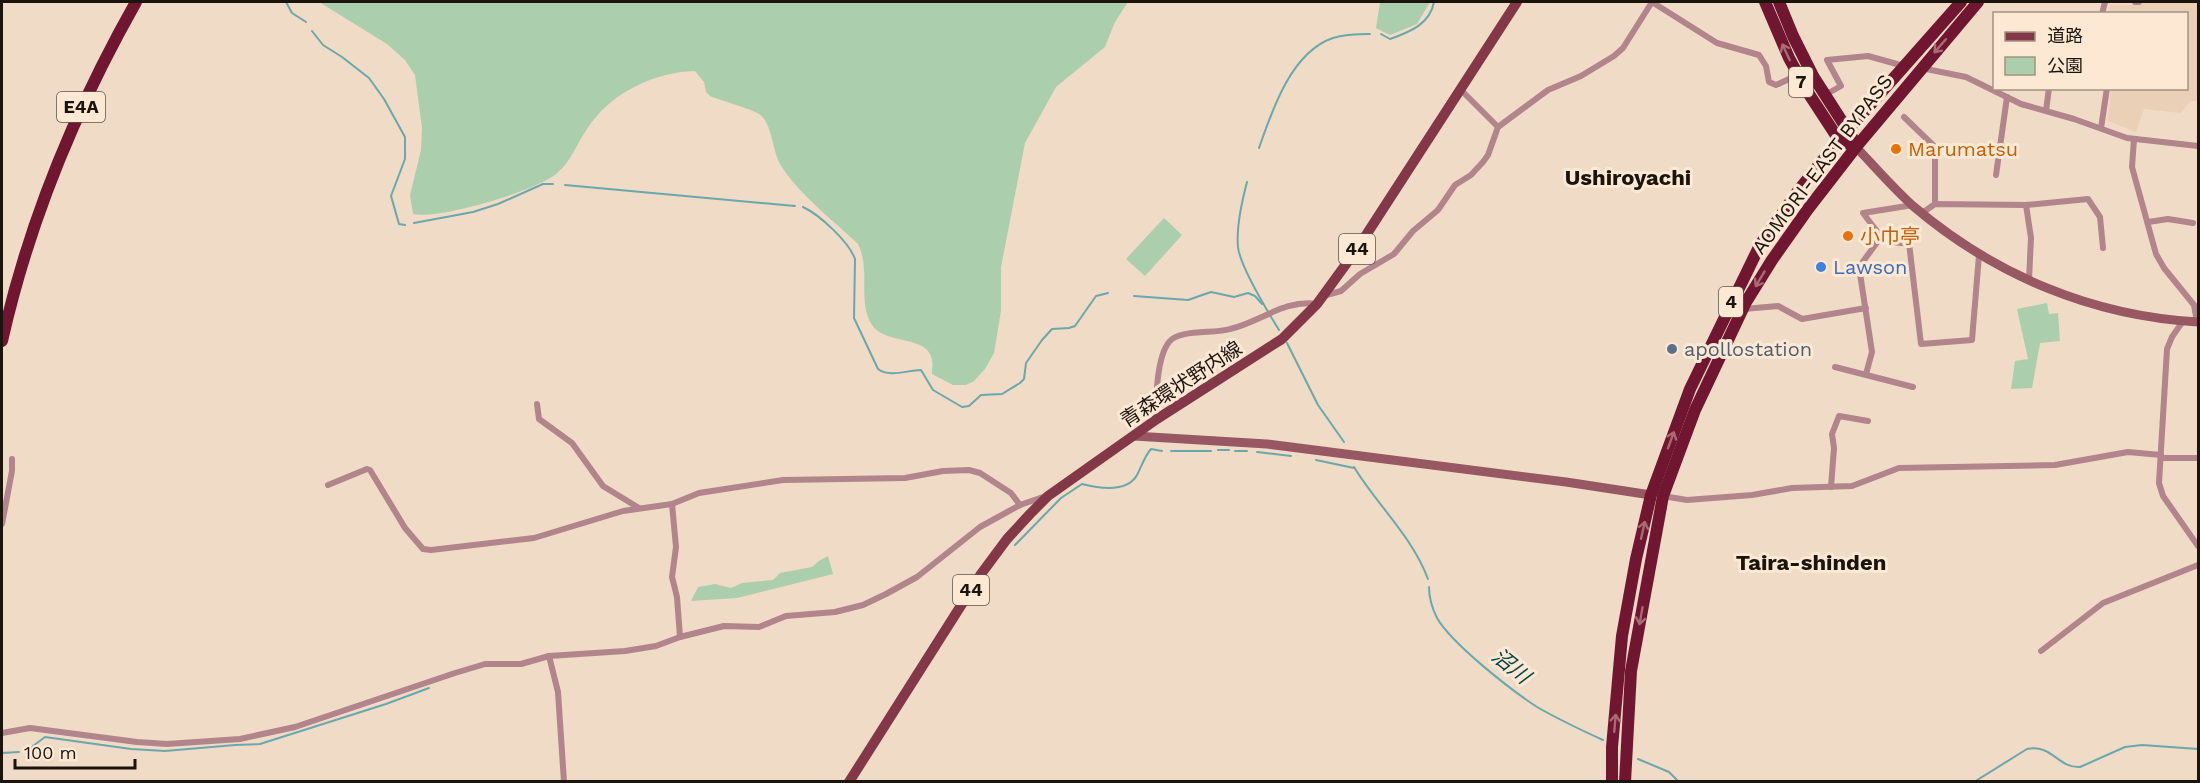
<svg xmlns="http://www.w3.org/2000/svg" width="2200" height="783" viewBox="0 0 2200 783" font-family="'Work Sans','Noto Sans JP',sans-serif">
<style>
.built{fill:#ead0b6}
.green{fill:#abcfad}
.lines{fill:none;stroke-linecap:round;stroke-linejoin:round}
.stream{stroke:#69a8ad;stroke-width:2}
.street{stroke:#b2848b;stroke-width:6}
.secondary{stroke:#985863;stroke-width:9}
.primary{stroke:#843747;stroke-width:10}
.highway{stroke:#711630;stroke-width:12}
.oneway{stroke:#a96a71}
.food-dot{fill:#e8710a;stroke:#fce8d3;stroke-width:2}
.shop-dot{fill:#3f7fe0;stroke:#fce8d3;stroke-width:2}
.service-dot{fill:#5c6f8a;stroke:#fce8d3;stroke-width:2}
.labels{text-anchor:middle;stroke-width:6;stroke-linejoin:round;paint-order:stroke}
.shield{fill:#fce8d3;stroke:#5e5448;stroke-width:1.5}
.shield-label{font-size:18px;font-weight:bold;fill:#1b140d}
.food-label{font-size:20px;fill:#c56008;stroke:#fce8d3;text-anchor:start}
.street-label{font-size:20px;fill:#1b140d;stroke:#fce8d3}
.shop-label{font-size:20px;fill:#366cbe;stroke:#fce8d3;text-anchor:start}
.service-label{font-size:20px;fill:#4e5e75;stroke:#fce8d3;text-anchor:start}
.water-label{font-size:21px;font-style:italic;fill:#064347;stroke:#fce8d3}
.quarter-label{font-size:22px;font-weight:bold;fill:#1b140d;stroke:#fce8d3}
</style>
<rect width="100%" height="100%" fill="#efdbc6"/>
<path class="built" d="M2144,2H2198V101H2190L2181,113L2144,109L2136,132L2108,121L2111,89L2186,88V14L2109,13L2110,5H2141Z"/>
<g class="green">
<path d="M319,2H1128L1115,22L1105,47L1056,87L1025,143L1001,267V311L994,353L985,369L974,381L966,385H953L932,374C932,369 933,365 932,360C929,335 885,345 872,325C857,302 871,269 858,244C832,219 799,195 780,164C772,149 772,122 759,114C749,108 722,101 710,96L706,92L704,82L695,71C654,72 610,93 587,129C577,143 571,162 556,174C536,191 438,220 413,214L410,195L421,150L422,128L415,75L405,60L387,44Z"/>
<path d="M1380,2H1430L1417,24L1390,35L1376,28Z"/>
<path d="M1164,218L1182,235L1145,276L1126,259Z"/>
<path d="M2047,303L2049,314L2058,313L2060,341L2040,343L2032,388L2011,389L2015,361L2028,359L2017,309Z"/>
<path d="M828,556L833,574L737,598L691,601L698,587L715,584L731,588L742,583L773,580L780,573L812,567L819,561Z"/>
</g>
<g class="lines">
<g class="stream">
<path d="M286,2L292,13L306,22"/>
<path d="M312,31L323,45L342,57L369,78L384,99L405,137V159L391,196L399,224L405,225"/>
<path d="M1381,34L1390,39C1410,32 1430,24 1434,2"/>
<path d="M1259,148C1272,111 1291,52 1333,38C1345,34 1358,34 1370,34"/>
<path d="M1247,182C1242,201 1236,227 1238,247C1240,267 1268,312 1279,330"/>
<path d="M565,185L795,206"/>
<path d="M803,207C820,215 849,242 855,259L854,318L878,369C890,378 907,370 921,370L933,390L962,407L969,406L981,395L1002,394L1020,383L1024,379L1026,363L1042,340L1052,329L1069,328L1075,326L1096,296L1108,293"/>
<path d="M414,223L473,212L498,204L543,184H553"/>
<path d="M1134,296L1188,300L1211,292L1234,297L1248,293L1255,296L1262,304"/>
<path d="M1287,343L1318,405L1344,442"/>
<path d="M1218,450H1229"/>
<path d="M1171,451H1211"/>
<path d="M1235,451H1247"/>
<path d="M1257,452L1291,456"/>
<path d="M1316,460L1354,468"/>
<path d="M1354,467C1377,505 1412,536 1428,579"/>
<path d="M1015,545L1061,498L1082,484C1098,488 1127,493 1137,475C1142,466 1144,457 1151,449L1162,451"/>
<path d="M1429,587C1429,598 1432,608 1437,618C1452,644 1511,690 1537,707C1558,719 1581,730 1603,740"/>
<path d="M25,752L45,737L131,749L165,751L235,745L260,744L386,704L429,688"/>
<path d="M2,753L19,752"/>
<path d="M1638,759L1669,772L1679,782"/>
<path d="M1974,782L2027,749C2053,744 2057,768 2080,767L2125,747L2142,745L2198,749"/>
</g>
<g class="street">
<path d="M1652,2L1717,43L1759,55L1766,66L1769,82L1776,85L1798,75"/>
<path d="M2135,2H2139"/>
<path d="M2102,14L2105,2"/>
<path d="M1921,68L1966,77L2021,104L2074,119L2127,138L2198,146"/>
<path d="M1460,89L1498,127"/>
<path d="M1825,95L1841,86L1827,60L1868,56L1904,66"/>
<path d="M2046,111L2049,88"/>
<path d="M1904,117L1935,147V204"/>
<path d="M2101,128L2107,88"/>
<path d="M2134,139L2132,167L2156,254L2164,268L2194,305L2197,322"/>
<path d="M1996,175L2007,97"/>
<path d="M1913,205L1863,213C1878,232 1882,245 1909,243L1921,344L1972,340L1979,255"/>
<path d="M2026,205L2031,238L2029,280"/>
<path d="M1922,213L1935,204L2026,205L2088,199L2100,217L2103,248"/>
<path d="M2148,222L2168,219L2193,223"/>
<path d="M1323,296L1341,291L1360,274L1394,254L1413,231L1438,210L1455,185L1471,175L1483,162L1488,155L1498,127L1548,90L1581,76L1614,56L1623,48L1652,2"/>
<path d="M1744,309L1778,306L1802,319L1866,308"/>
<path d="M2183,321L2172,337L2167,349L2159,483L2163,496L2198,546"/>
<path d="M1835,367L1913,387"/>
<path d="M1866,374L1872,352L1859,267L1881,237"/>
<path d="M537,404L539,419L572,443L603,486L639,508"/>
<path d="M1157,419C1155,400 1157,357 1169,342C1179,329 1214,334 1230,329C1260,322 1285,299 1317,304"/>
<path d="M2161,458H2198"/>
<path d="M328,485L367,469L370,470L405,528L423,549L431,550L534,538L623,511L672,504L699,493L783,480L905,478L943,471L969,470L980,473L1011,493L1020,505"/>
<path d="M1831,487L1834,448L1832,434L1839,416L1868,421"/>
<path d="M1663,496L1687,500L1752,495L1792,488L1852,486L1899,468L2055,465L2128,452L2161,455"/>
<path d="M672,504L676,547L672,577L677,597L680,637"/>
<path d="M2,524L12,471V459"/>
<path d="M2041,651L2103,603L2198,565"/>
<path d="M549,656L558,692L564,782"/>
<path d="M2,733L30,728L137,742L167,744L240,739L295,727L455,673L485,664H521L549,656L625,651L656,646L680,637L724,626L759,627L786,616L835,612L863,605L886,594L917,577L980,527L1020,505L1043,497"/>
</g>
<g class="secondary">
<path d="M1856,147C1875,167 1892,187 1913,206C1994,275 2092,316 2198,322"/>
<path d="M1134,436L1267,444L1566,482L1651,495"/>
</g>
<path class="primary" d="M849,782L981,574L1007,539L1030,514L1048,496L1157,419L1282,339L1317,304L1357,249L1517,2"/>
<g class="highway">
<path d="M1765,2L1789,58L1807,91L1839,140L1856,147"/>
<path d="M1779,2L1793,36L1813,76L1852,137"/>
<path d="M2,341C29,221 76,108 136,2"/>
<path d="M1612,782V747L1622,636L1636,559L1651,495L1690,389L1760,245L1798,191L1839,140L1961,2"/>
<path d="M1625,782L1631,671L1663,496L1695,410L1746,302L1772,260L1808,209L1856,147L1978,2"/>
</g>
</g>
<defs><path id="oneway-shaft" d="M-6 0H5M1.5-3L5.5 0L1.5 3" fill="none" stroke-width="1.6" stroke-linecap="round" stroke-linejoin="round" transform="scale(1.5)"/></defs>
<g class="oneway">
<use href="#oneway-shaft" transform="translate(1940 46) rotate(131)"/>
<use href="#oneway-shaft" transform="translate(1786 52) rotate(-115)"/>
<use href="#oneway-shaft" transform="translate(1760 279) rotate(121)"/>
<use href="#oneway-shaft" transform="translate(1671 440) rotate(-70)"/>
<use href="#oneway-shaft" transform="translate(1643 530) rotate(-77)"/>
<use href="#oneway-shaft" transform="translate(1641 616) rotate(100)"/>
<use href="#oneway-shaft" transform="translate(1615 723) rotate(-85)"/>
</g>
<g class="food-dot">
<circle cx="1896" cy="149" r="6"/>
<circle cx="1848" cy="236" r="6"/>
</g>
<circle class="shop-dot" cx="1821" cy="267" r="6"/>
<circle class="service-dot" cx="1672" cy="349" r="6"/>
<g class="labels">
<g class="shield">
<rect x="1789" y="67" width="24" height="30" rx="4.5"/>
<rect x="57" y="92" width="48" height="30" rx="4.5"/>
<rect x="1339" y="234" width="36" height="30" rx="4.5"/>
<rect x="1719" y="287" width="24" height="30" rx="4.5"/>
<rect x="953" y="575" width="36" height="30" rx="4.5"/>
</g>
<g class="shield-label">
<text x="1801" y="88">7</text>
<text x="81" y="113">E4A</text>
<text x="1357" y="255">44</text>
<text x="1731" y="308">4</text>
<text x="971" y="596">44</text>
</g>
<g class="food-label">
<text x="1908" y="156">Marumatsu</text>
<text x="1860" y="243">小巾亭</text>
</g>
<g class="street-label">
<text transform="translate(1822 164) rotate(-53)" y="7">AOMORI-EAST BYPASS</text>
<text transform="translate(1181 384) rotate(-33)" y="7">青森環状野内線</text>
</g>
<g class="shop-label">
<text x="1833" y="274">Lawson</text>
</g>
<g class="service-label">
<text x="1684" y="356">apollostation</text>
</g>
<g class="water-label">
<text transform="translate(1511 666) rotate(39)" y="7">沼川</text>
</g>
<g class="quarter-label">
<text x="1628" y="185">Ushiroyachi</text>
<text x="1811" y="570">Taira-shinden</text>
</g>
</g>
<rect width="2200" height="783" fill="none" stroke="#1b140d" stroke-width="6"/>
<rect x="1993" y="12" width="195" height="78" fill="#fce8d3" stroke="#a29384" stroke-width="1.5"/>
<rect x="2005" y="32" width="30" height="9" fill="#843747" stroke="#a29384" stroke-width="1.5"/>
<text x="2047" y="42" font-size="18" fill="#1b140d">道路</text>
<rect x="2005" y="57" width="30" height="18" fill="#abcfad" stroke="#a29384" stroke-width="1.5"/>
<text x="2047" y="72" font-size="18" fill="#1b140d">公園</text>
<path d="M15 759v9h120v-9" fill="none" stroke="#1b140d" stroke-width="3"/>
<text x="24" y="759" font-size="18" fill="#1b140d" stroke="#fce8d3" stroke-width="4.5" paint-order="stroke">100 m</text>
</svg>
